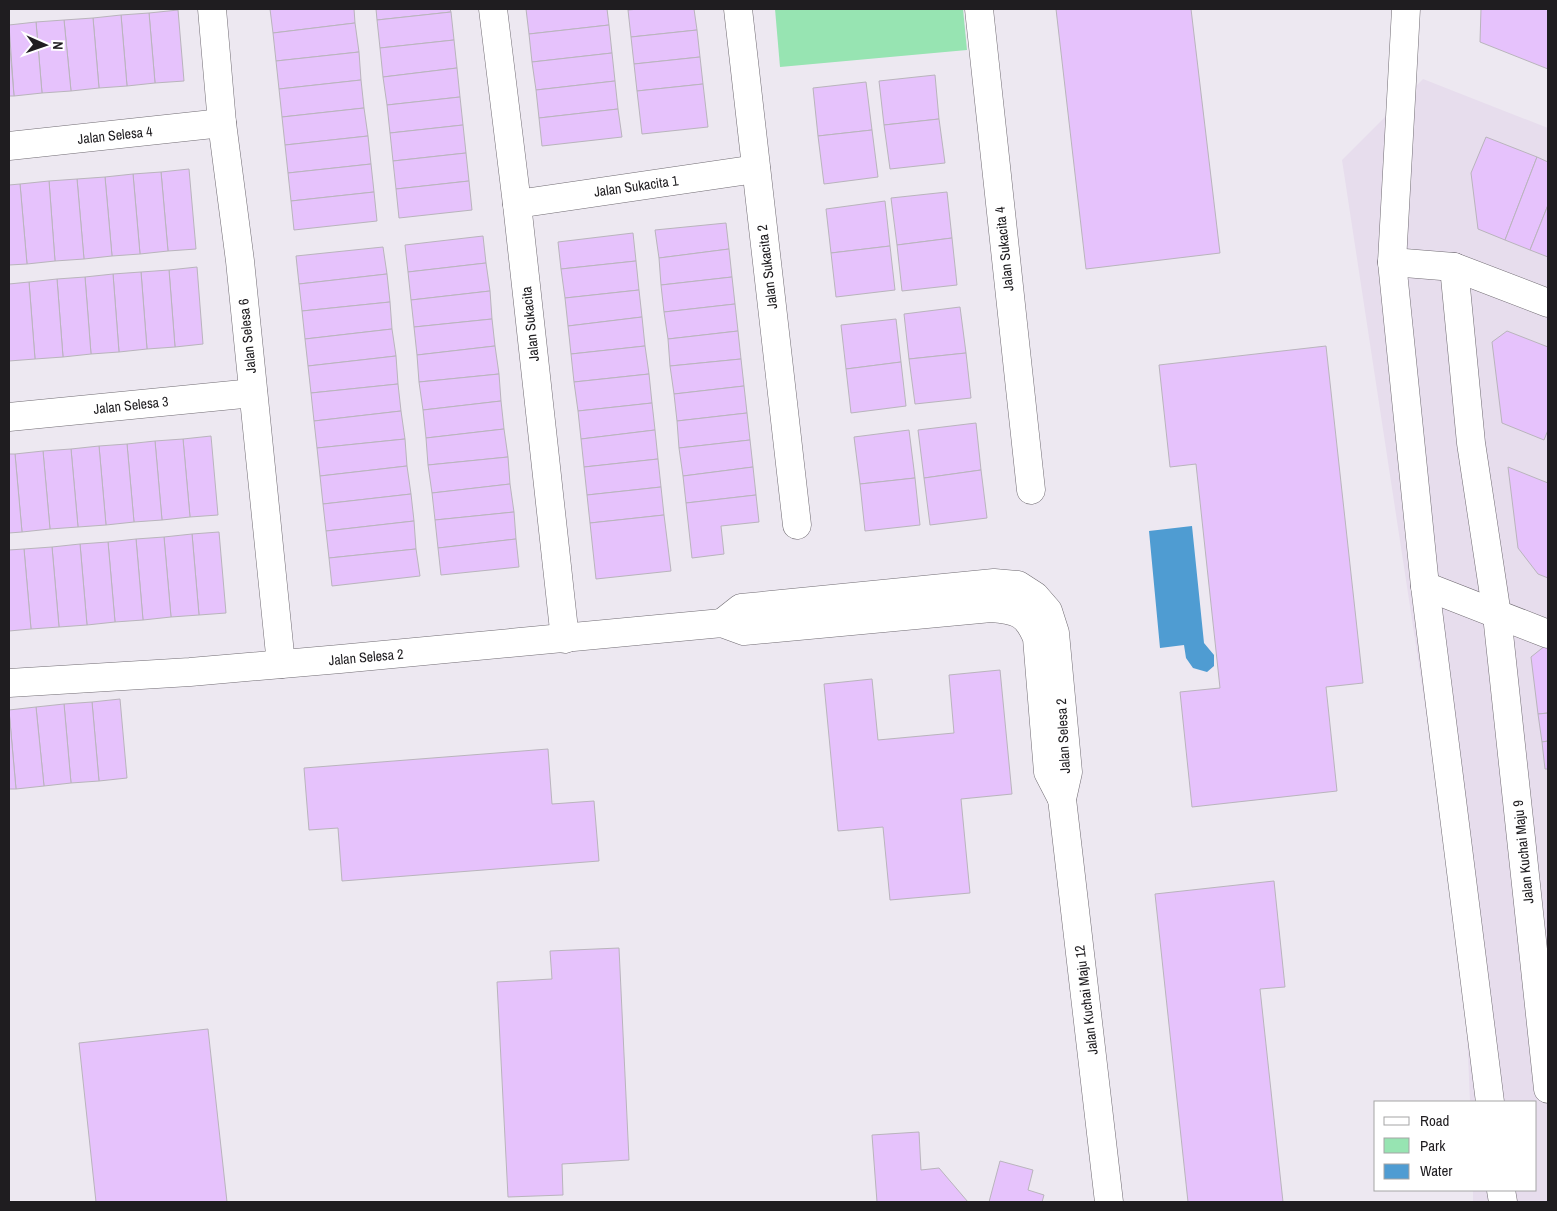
<svg xmlns="http://www.w3.org/2000/svg" width="1557" height="1211" viewBox="0 0 1557 1211" font-family="'Archivo Narrow',sans-serif">
<style>
.built{fill:#e7dded}
.green{fill:#97e4b2}
.water{fill:#4f9cd2}
.building{fill:#e6c2fc;stroke:#b9b4bc}
.lines{fill:none;stroke-linecap:round;stroke-linejoin:round}
.minor-casing{stroke:#716c73;stroke-width:29}
.minor{stroke:#fff;stroke-width:28}
.labels{text-anchor:middle;stroke-width:4;stroke-linejoin:round;paint-order:stroke}
.street-label{font-size:14px;fill:#1f1d20;stroke:#fff}
</style>
<rect width="100%" height="100%" fill="#ede8f1"/>
<path class="built" d="M1423,79L1548,128V1202H1473V1190H1536V1102H1470L1464,961L1342,160Z"/>
<path class="green" d="M775,9H963L967,50L780,67Z"/>
<path class="water" d="M1192,526L1204,643L1214,655V666L1207,672L1193,668L1186,658L1184,645L1160,648L1149,531Z"/>
<g class="building">
<path d="M270,9H354L355,23L273,33Z"/>
<path d="M376,9H450L451,12L377,20Z"/>
<path d="M526,9H607L609,25L529,34Z"/>
<path d="M639,9H694L697,30L631,37L628,10Z"/>
<path d="M1056,9H1191L1220,253L1086,269Z"/>
<path d="M1481,9H1548V69L1480,42Z"/>
<path d="M178,10L184,81L155,83L149,13Z"/>
<path d="M451,12L454,40L380,48L377,20Z"/>
<path d="M149,13L155,83L127,86L121,15Z"/>
<path d="M121,15L127,86L99,88L93,18Z"/>
<path d="M93,18L99,88L71,91L64,20Z"/>
<path d="M64,20L71,91L42,93L36,22Z"/>
<path d="M36,22L42,93L14,96L9,25Z"/>
<path d="M355,23L359,52L276,61L273,33Z"/>
<path d="M609,25L612,53L532,62L529,34Z"/>
<path d="M697,30L700,57L634,64L631,37Z"/>
<path d="M9,36L14,96H9Z"/>
<path d="M454,40L457,68L383,77L380,48Z"/>
<path d="M359,52L361,80L279,89L276,61Z"/>
<path d="M612,53L615,81L536,90L532,62Z"/>
<path d="M700,57L703,84L637,91L634,64Z"/>
<path d="M457,68L460,97L387,105L383,77Z"/>
<path d="M935,75L939,119L884,125L879,81Z"/>
<path d="M361,80L364,108L282,117L279,89Z"/>
<path d="M615,81L618,109L539,118L536,90Z"/>
<path d="M866,82L872,130L818,136L813,88Z"/>
<path d="M703,84L708,127L642,134L637,91Z"/>
<path d="M460,97L463,125L390,133L387,105Z"/>
<path d="M364,108L368,136L285,145L282,117Z"/>
<path d="M618,109L622,137L542,146L539,118Z"/>
<path d="M939,119L945,163L890,169L884,125Z"/>
<path d="M463,125L466,153L393,161L390,133Z"/>
<path d="M872,130L878,177L824,184L818,136Z"/>
<path d="M368,136L371,164L288,173L285,145Z"/>
<path d="M1486,137L1537,157L1505,240L1478,229L1471,173Z"/>
<path d="M466,153L469,181L396,189L393,161Z"/>
<path d="M1537,157L1548,162V205L1530,250L1505,240Z"/>
<path d="M371,164L374,192L291,201L288,173Z"/>
<path d="M189,169L196,249L168,251L161,172Z"/>
<path d="M161,172L168,251L140,254L133,174Z"/>
<path d="M133,174L140,254L112,256L105,177Z"/>
<path d="M105,177L112,256L84,259L77,179Z"/>
<path d="M77,179L84,259L55,261L49,181Z"/>
<path d="M49,181L55,261L27,264L20,184Z"/>
<path d="M469,181L472,210L399,218L396,189Z"/>
<path d="M20,184L27,264L9,265V185Z"/>
<path d="M374,192L377,221L294,230L291,201Z"/>
<path d="M947,192L952,238L897,245L891,198Z"/>
<path d="M885,201L890,246L831,253L826,209Z"/>
<path d="M1548,205V257L1530,250Z"/>
<path d="M726,223L729,249L659,258L655,230Z"/>
<path d="M633,233L636,261L561,269L558,242Z"/>
<path d="M483,236L486,263L408,272L405,245Z"/>
<path d="M952,238L957,285L902,291L897,245Z"/>
<path d="M890,246L895,290L836,297L831,253Z"/>
<path d="M383,247L387,274L299,284L296,256Z"/>
<path d="M729,249L732,277L661,285L659,258Z"/>
<path d="M636,261L639,290L565,298L561,269Z"/>
<path d="M486,263L490,291L411,300L408,272Z"/>
<path d="M197,267L203,344L175,347L169,270Z"/>
<path d="M169,270L175,347L147,349L141,272Z"/>
<path d="M141,272L147,349L119,352L113,274Z"/>
<path d="M113,274L119,352L91,354L85,277Z"/>
<path d="M387,274L390,302L302,311L299,284Z"/>
<path d="M85,277L91,354L63,357L57,279Z"/>
<path d="M732,277L735,304L664,312L661,285Z"/>
<path d="M57,279L63,357L35,359L29,282Z"/>
<path d="M29,282L35,359L9,361V284Z"/>
<path d="M639,290L642,317L568,326L565,298Z"/>
<path d="M490,291L492,319L414,327L411,300Z"/>
<path d="M390,302L392,329L305,339L302,311Z"/>
<path d="M735,304L738,331L668,339L664,312Z"/>
<path d="M960,307L966,353L909,359L904,314Z"/>
<path d="M642,317L645,346L571,354L568,326Z"/>
<path d="M492,319L495,346L417,355L414,327Z"/>
<path d="M896,319L901,362L846,369L841,325Z"/>
<path d="M392,329L396,356L308,366L305,339Z"/>
<path d="M738,331L741,359L670,366L668,339Z"/>
<path d="M1507,331L1548,347V430L1544,440L1502,423L1492,342Z"/>
<path d="M495,346L499,374L419,382L417,355Z"/>
<path d="M645,346L649,374L574,382L571,354Z"/>
<path d="M1326,346L1363,683L1326,687L1337,791L1192,807L1180,692L1220,688L1196,464L1170,467L1159,365Z"/>
<path d="M966,353L971,398L915,404L909,359Z"/>
<path d="M396,356L398,384L311,393L308,366Z"/>
<path d="M741,359L744,386L674,394L670,366Z"/>
<path d="M901,362L906,406L851,413L846,369Z"/>
<path d="M499,374L501,401L423,410L419,382Z"/>
<path d="M649,374L652,403L578,411L574,382Z"/>
<path d="M398,384L401,411L314,421L311,393Z"/>
<path d="M744,386L747,413L677,421L674,394Z"/>
<path d="M501,401L504,429L426,438L423,410Z"/>
<path d="M652,403L655,430L581,439L578,411Z"/>
<path d="M401,411L405,439L317,448L314,421Z"/>
<path d="M747,413L750,440L679,448L677,421Z"/>
<path d="M976,423L981,470L924,478L918,430Z"/>
<path d="M504,429L508,457L428,465L426,438Z"/>
<path d="M655,430L658,459L584,467L581,439Z"/>
<path d="M909,430L915,478L860,484L854,437Z"/>
<path d="M211,436L218,515L190,517L183,439Z"/>
<path d="M183,439L190,517L162,520L155,441Z"/>
<path d="M405,439L407,466L320,476L317,448Z"/>
<path d="M750,440L753,467L683,476L679,448Z"/>
<path d="M155,441L162,520L134,522L127,444Z"/>
<path d="M127,444L134,522L106,525L99,446Z"/>
<path d="M99,446L106,525L78,527L71,449Z"/>
<path d="M71,449L78,527L50,529L43,451Z"/>
<path d="M43,451L50,529L22,532L15,454Z"/>
<path d="M9,454H15L22,532L9,533Z"/>
<path d="M508,457L510,484L432,493L428,465Z"/>
<path d="M658,459L661,487L587,495L584,467Z"/>
<path d="M407,466L411,494L323,504L320,476Z"/>
<path d="M753,467L756,495L686,503L683,476Z"/>
<path d="M1508,467L1548,483V578L1538,574L1518,548Z"/>
<path d="M981,470L987,518L930,525L924,478Z"/>
<path d="M915,478L920,525L865,531L860,484Z"/>
<path d="M510,484L514,512L435,520L432,493Z"/>
<path d="M661,487L664,515L590,523L587,495Z"/>
<path d="M411,494L414,521L326,531L323,504Z"/>
<path d="M756,495L759,522L721,526L724,554L692,558L686,503Z"/>
<path d="M514,512L516,539L438,548L435,520Z"/>
<path d="M664,515L671,571L596,579L590,523Z"/>
<path d="M414,521L416,549L329,558L326,531Z"/>
<path d="M219,532L226,613L199,615L192,534Z"/>
<path d="M192,534L199,615L171,617L164,537Z"/>
<path d="M164,537L171,617L143,620L136,539Z"/>
<path d="M136,539L143,620L115,622L108,542Z"/>
<path d="M516,539L519,567L441,575L438,548Z"/>
<path d="M108,542L115,622L87,625L80,544Z"/>
<path d="M80,544L87,625L59,627L52,547Z"/>
<path d="M52,547L59,627L31,629L24,549Z"/>
<path d="M24,549L31,629L9,631V550Z"/>
<path d="M416,549L420,576L332,586L329,558Z"/>
<path d="M1546,645L1548,646V713L1538,714L1531,657Z"/>
<path d="M1000,670L1012,794L961,799L970,893L890,900L883,827L838,831L824,684L872,679L878,740L954,733L949,675Z"/>
<path d="M120,699L127,778L99,781L92,702Z"/>
<path d="M92,702L99,781L71,783L64,704Z"/>
<path d="M64,704L71,783L44,786L36,707Z"/>
<path d="M36,707L44,786L16,789L9,710Z"/>
<path d="M9,711L16,789H9Z"/>
<path d="M1548,713V741L1542,742L1538,714Z"/>
<path d="M1548,741V769H1545L1542,742Z"/>
<path d="M548,749L552,804L594,801L599,861L342,881L338,828L309,830L304,768Z"/>
<path d="M1274,881L1285,987L1260,989L1283,1202H1188L1155,894Z"/>
<path d="M619,948L629,1160L562,1164L563,1195L508,1197L497,982L552,979L550,951Z"/>
<path d="M208,1029L227,1202H96L79,1043Z"/>
<path d="M919,1132L921,1170L939,1168L968,1202H877L872,1135Z"/>
<path d="M1000,1161L1033,1170L1028,1190L1044,1195L1042,1202H989Z"/>
</g>
<g class="lines">
<g class="minor-casing">
<g id="minor">
<path d="M212,9L222,123L240,261L281,664"/>
<path d="M493,9L517,204L565,639"/>
<path d="M738,9L797,525"/>
<path d="M979,9L1031,490"/>
<path d="M1406,9L1392,262L1425,586L1490,1102"/>
<path d="M9,146L222,123"/>
<path d="M517,204L756,169"/>
<path d="M1392,262L1454,267L1548,303"/>
<path d="M1454,267L1471,443L1497,615L1548,1089"/>
<path d="M9,417L253,393"/>
<path d="M1425,586L1548,634"/>
<path d="M722,623L741,608L994,583L1018,585L1035,596L1048,611L1055,633L1068,772L1062,799L1109,1202"/>
<path d="M9,683L190,672L340,659L722,623L744,631L991,608C1017,610 1027,613 1037,638L1048,772L1062,799"/>
<path d="M1501,1190L1503,1202"/>
</g>
</g>
<use href="#minor" class="minor"/>
</g>
<g class="labels">
<g class="street-label">
<text transform="translate(115 135) rotate(-6)" y="5">Jalan Selesa 4</text>
<text transform="translate(636 186) rotate(-8)" y="5">Jalan Sukacita 1</text>
<text transform="translate(1004 249) rotate(-96)" y="5">Jalan Sukacita 4</text>
<text transform="translate(767 267) rotate(-97)" y="5">Jalan Sukacita 2</text>
<text transform="translate(530 324) rotate(-96)" y="5">Jalan Sukacita</text>
<text transform="translate(247 336) rotate(-96)" y="5">Jalan Selesa 6</text>
<text transform="translate(131 405) rotate(-6)" y="5">Jalan Selesa 3</text>
<text transform="translate(366 657) rotate(-5)" y="5">Jalan Selesa 2</text>
<text transform="translate(1063 736) rotate(-93)" y="5">Jalan Selesa 2</text>
<text transform="translate(1523 852) rotate(-96)" y="5">Jalan Kuchai Maju 9</text>
<text transform="translate(1086 1000) rotate(-97)" y="5">Jalan Kuchai Maju 12</text>
</g>
</g>
<rect width="1557" height="1211" fill="none" stroke="#1f1d20" stroke-width="20"/>
<rect x="1374" y="1101" width="162" height="90" fill="#ffffff" stroke="#a5a5a6"/>
<rect x="1384" y="1117" width="25" height="8" fill="#ffffff" stroke="#a5a5a6"/>
<text x="1420" y="1126" font-size="15" fill="#1f1d20">Road</text>
<rect x="1384" y="1138" width="25" height="15" fill="#97e4b2" stroke="#a5a5a6"/>
<text x="1420" y="1151" font-size="15" fill="#1f1d20">Park</text>
<rect x="1384" y="1164" width="25" height="15" fill="#4f9cd2" stroke="#a5a5a6"/>
<text x="1420" y="1176" font-size="15" fill="#1f1d20">Water</text>
<g transform="translate(45 45) rotate(92)" stroke="#ffffff" stroke-width="4" paint-order="stroke">
<path d="M0-4L9 19L0 12L-9 19Z" fill="#1f1d20"/>
<text y="-8" font-size="14" font-weight="bold" text-anchor="middle" fill="#1f1d20">N</text>
</g>
</svg>
